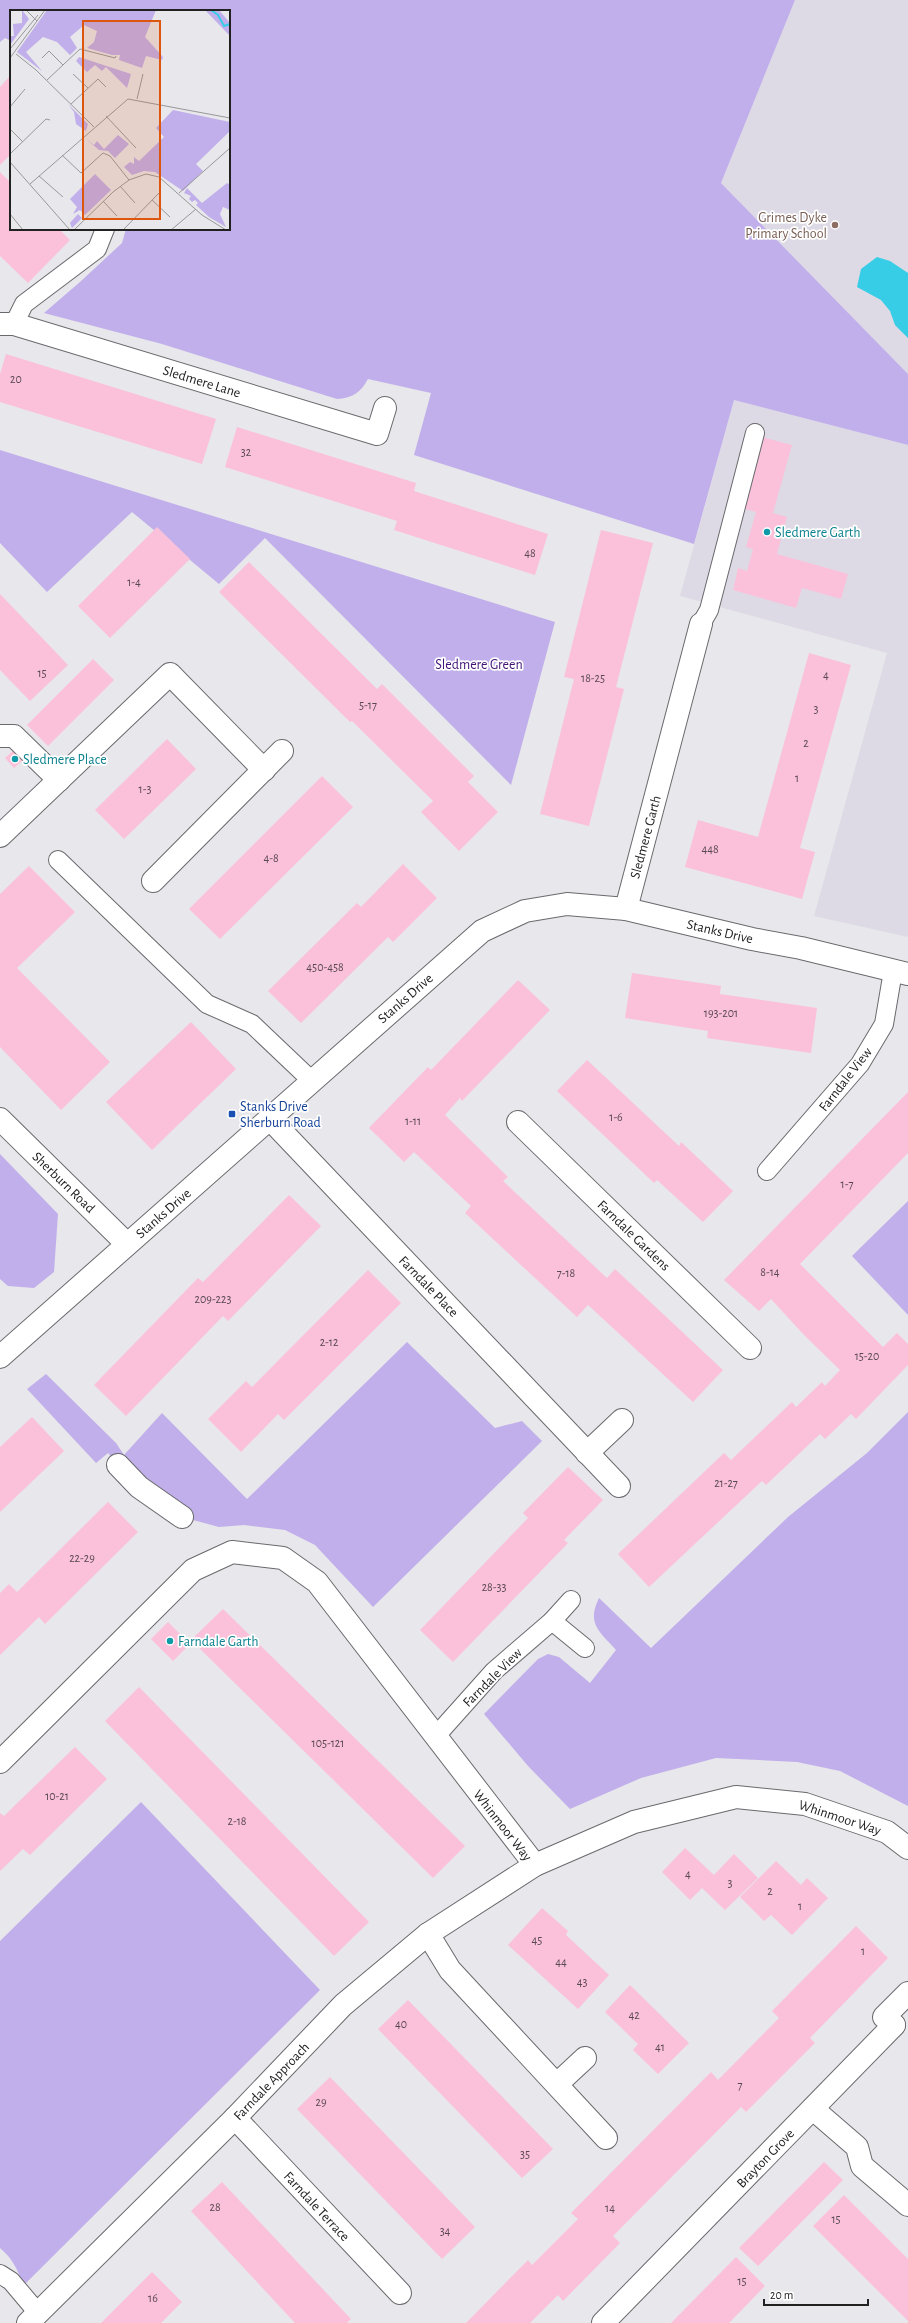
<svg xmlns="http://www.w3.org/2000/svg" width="908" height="2323" viewBox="0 0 908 2323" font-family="'Alegreya Sans',sans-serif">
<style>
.built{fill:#dddae5}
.green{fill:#c1afeb}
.water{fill:#37cde6}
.building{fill:#fbc1da}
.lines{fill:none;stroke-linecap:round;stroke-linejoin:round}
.service-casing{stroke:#6a696d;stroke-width:20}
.pedestrian-casing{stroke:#6a696d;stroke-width:24}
.minor-casing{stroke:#6a696d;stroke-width:24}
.service{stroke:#fff;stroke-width:18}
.pedestrian{stroke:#fff;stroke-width:22}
.minor{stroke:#fff;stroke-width:22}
.education-dot{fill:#8d6e63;stroke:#fff;stroke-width:1.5}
.culture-dot{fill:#0f9aa8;stroke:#fff;stroke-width:1.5}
.transit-dot{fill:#1a4fb4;stroke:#fff;stroke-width:1.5}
.labels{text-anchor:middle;stroke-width:3.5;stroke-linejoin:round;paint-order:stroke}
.number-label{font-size:12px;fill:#584950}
.education-label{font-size:14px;fill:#785e54;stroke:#fff;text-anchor:end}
.street-label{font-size:14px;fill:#212122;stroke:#fff}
.culture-label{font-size:14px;fill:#0d838f;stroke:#fff;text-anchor:start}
.park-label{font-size:14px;fill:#411377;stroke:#fff}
.transit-label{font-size:14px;fill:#164399;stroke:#fff;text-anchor:start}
.inset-river{fill:none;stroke:#37cde6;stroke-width:2}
.inset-road{fill:none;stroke:#98989b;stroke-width:1}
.view{fill:#de560d;fill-opacity:0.15;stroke:#de560d;stroke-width:2}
.inset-edge{fill:none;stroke:#212122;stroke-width:2}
</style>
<rect width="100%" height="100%" fill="#e8e7eb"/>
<g class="built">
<path d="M795,0H908V374L721,183Z"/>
<path d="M734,400L908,445V937L814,916L887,653L680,596Z"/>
</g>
<g class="green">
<path d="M0,0H795L721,183L908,374V445L734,400L694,544L414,455L431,393L368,379C361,392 353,398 337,399L162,344L44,313L80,282L122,243L126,229H229V11H11V41L5,38L0,42Z"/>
<path d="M0,450L555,622L511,785L265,538L219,584L132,512L47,592L0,543Z"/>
<path d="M0,1154L58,1214L54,1272L34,1288L8,1286L0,1279Z"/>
<path d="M908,1201V1315L852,1256Z"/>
<path d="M407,1342L495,1428L522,1421L542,1441L373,1607L315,1545L285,1530L244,1525L219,1527L182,1517L118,1465L108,1453L96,1463L27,1389L46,1374L116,1443L124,1455L162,1413L247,1499Z"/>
<path d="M908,1412V1806L840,1771L797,1762L716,1758L641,1778L570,1809L528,1766L484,1714L538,1659L548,1654L559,1657L590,1683L616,1650C600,1632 586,1624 599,1598L651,1648L788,1517L867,1453Z"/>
<path d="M141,1802L320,1990L23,2286C18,2270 13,2259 0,2248V1941Z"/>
</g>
<path class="water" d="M877,257L890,261L908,273V338L895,325L890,311L881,300L857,287L861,269Z"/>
<g class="building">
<path d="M11,75V154L0,165V87Z"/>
<path d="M0,172L11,183V229H59L70,240L28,283L0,256Z"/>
<path d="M6,354L216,419L202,464L0,402V374Z"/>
<path d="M237,427L416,483L414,491L548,534L535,575L394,530L397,521L225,467Z"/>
<path d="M762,437L792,445L773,513L787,517L777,554L848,574L841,599L802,588L796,608L733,590L738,568L747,571L753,549L746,547L756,512L742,508Z"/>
<path d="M157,527L190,559L110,638L78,606Z"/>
<path d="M601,530L653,543L616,687L624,689L589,826L540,814L574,679L564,677Z"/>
<path d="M249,562L377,689L382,684L474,776L468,782L498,812L459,851L421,812L433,801L352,721L350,722L219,592Z"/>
<path d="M0,594L68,665L30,701L0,670Z"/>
<path d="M809,653L851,665L800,848L815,852L802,899L685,867L698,820L758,837Z"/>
<path d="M93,659L114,680L48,746L27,725Z"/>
<path d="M167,739L196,769L124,839L95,810Z"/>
<path d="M15,749L24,759L14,768L5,758Z"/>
<path d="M322,776L353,807L220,939L189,909Z"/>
<path d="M403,864L437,898L393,942L388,937L301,1023L268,991L357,903L361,907Z"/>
<path d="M29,866L75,912L17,968L110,1062L61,1110L0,1047V894Z"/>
<path d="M632,973L721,986L720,994L817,1008L811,1053L707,1038L708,1031L625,1018Z"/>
<path d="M518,980L550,1010L462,1101L460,1098L445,1115L508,1177L503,1181L607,1278L615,1269L723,1370L693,1402L588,1305L577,1317L465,1213L471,1206L414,1152L404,1162L369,1128L428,1067L431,1070Z"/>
<path d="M191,1022L236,1069L152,1150L106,1102Z"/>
<path d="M587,1060L679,1146L681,1142L733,1191L703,1222L657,1180L654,1183L557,1091Z"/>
<path d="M908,1092V1153L800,1264L883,1347L897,1333L908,1344V1365L856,1419L851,1414L825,1439L820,1434L766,1485L762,1481L649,1587L618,1554L724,1453L731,1460L792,1402L796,1407L822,1382L825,1386L840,1370L804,1335L771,1299L759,1311L724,1280Z"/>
<path d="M289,1195L321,1226L228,1321L223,1316L126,1416L94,1385L198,1278L203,1282Z"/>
<path d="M368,1270L401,1303L284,1420L278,1414L241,1452L208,1419L246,1381L252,1387Z"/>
<path d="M32,1417L64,1451L0,1512V1447Z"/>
<path d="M568,1467L603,1500L564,1540L568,1543L453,1662L420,1630L528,1518L523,1513Z"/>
<path d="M108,1502L138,1532L45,1624L39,1617L0,1655V1593L9,1584L17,1592Z"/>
<path d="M223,1609L465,1846L433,1878L191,1640Z"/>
<path d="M168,1622L190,1644L173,1661L151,1639Z"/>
<path d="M139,1687L369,1922L334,1956L105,1721Z"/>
<path d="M75,1747L107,1779L30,1855L23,1849L0,1871V1813L4,1816Z"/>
<path d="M685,1848L714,1875L734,1854L758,1878L725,1910L702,1888L690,1900L662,1872Z"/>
<path d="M776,1861L801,1885L807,1878L828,1898L792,1935L771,1915L764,1921L740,1897Z"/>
<path d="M542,1908L568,1931L566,1935L609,1975L578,2009L508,1945Z"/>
<path d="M856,1926L888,1958L810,2038L815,2043L746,2112L741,2107L613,2236L620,2243L563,2301L558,2295L530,2323H466L528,2260L532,2265L578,2219L571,2213L711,2072L718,2080L779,2018L772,2011Z"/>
<path d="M630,1985L689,2043L658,2074L633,2050L638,2044L605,2012Z"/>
<path d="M408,2000L553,2149L522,2178L378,2029Z"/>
<path d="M330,2077L475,2227L442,2259L297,2109Z"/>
<path d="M824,2162L843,2180L758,2266L739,2248Z"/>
<path d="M222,2182L351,2319L347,2323H295L191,2211Z"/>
<path d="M844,2195L908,2259V2321L813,2226Z"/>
<path d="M736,2257L765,2286L729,2323H671Z"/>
<path d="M152,2272L182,2302L161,2323H101Z"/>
</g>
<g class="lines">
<g class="service-casing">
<g id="service">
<path d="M14,324L24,304L97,249L105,229"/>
<path d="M701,624L709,610L755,433"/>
<path d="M58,860L207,1004L252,1024L312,1081"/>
<path d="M767,1171L860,1064L884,1024L893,971"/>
<path d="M552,1621L571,1600"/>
<path d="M435,1737L494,1671L552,1621L585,1648"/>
<path d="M0,2274L11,2281L38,2313"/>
</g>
</g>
<g class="pedestrian-casing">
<g id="pedestrian">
<path d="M153,881L282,751"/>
<path d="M518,1122L750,1348"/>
<path d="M118,1465L139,1487L182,1517"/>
<path d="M894,2025L884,2017L908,1993"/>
</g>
</g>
<g class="minor-casing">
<g id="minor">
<path d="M0,324H14L377,434L385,408"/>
<path d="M0,736H14L59,780"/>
<path d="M0,836L170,674L264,770"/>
<path d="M626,909L701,624"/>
<path d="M0,1119L127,1244"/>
<path d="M270,1119L619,1486"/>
<path d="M0,1357L482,931L525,911L567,904L626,909L752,939L801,948L908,974"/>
<path d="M587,1453L622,1420"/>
<path d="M0,1762L193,1570L232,1552L283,1558L317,1582L535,1865L634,1822L736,1797L805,1804L887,1832L908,1848"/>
<path d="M428,1934L450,1970L606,2138"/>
<path d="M557,2084L585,2058"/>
<path d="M813,2109L857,2147L862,2166L908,2205"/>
<path d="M235,2118L400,2293"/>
<path d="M28,2323L235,2118L343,2005L428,1934L535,1865"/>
<path d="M603,2323L894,2025"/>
</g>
</g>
<use href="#service" class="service"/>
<use href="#pedestrian" class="pedestrian"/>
<use href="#minor" class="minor"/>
</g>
<circle class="education-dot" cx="835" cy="225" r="4"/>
<g class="culture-dot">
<circle cx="767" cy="532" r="4"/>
<circle cx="15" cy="759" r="4"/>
<circle cx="170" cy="1641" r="4"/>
</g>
<rect class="transit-dot" x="228" y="1110" width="8" height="8" rx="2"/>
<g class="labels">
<g class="number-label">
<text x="16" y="383">20</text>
<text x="246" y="456">32</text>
<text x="530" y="557">48</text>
<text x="134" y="586">1-4</text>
<text x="42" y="677">15</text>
<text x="826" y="679">4</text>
<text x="593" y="682">18-25</text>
<text x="368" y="709">5-17</text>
<text x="816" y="713">3</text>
<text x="806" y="747">2</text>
<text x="797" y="782">1</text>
<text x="145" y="793">1-3</text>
<text x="710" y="853">448</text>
<text x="271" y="862">4-8</text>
<text x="325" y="971">450-458</text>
<text x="721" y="1017">193-201</text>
<text x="616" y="1121">1-6</text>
<text x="413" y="1125">1-11</text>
<text x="847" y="1188">1-7</text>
<text x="770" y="1276">8-14</text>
<text x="566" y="1277">7-18</text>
<text x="213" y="1303">209-223</text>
<text x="329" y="1346">2-12</text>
<text x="867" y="1360">15-20</text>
<text x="726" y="1487">21-27</text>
<text x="82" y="1562">22-29</text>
<text x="494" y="1591">28-33</text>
<text x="328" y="1747">105-121</text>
<text x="57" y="1800">10-21</text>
<text x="237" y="1825">2-18</text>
<text x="688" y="1878">4</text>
<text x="730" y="1887">3</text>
<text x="770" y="1895">2</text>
<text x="800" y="1910">1</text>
<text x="537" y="1944">45</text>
<text x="863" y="1955">1</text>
<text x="561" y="1966">44</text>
<text x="582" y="1986">43</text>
<text x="634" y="2019">42</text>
<text x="401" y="2028">40</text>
<text x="660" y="2051">41</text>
<text x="740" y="2089">7</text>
<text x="321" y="2106">29</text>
<text x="525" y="2158">35</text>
<text x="215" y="2211">28</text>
<text x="610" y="2212">14</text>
<text x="836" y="2223">15</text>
<text x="445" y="2235">34</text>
<text x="742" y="2285">15</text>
<text x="153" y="2302">16</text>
</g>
<g class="education-label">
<text x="827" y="222">Grimes Dyke<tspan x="827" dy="16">Primary School</tspan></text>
</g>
<g class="street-label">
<text transform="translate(202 381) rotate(17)" y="5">Sledmere Lane</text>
<text transform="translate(645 837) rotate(-75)" y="5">Sledmere Garth</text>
<text transform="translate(720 931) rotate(13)" y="5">Stanks Drive</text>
<text transform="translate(405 998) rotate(-41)" y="5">Stanks Drive</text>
<text transform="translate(845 1079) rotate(-52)" y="5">Farndale View</text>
<text transform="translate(64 1182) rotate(44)" y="5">Sherburn Road</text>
<text transform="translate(163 1213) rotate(-41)" y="5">Stanks Drive</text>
<text transform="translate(634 1235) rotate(44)" y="5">Farndale Gardens</text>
<text transform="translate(429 1286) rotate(46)" y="5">Farndale Place</text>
<text transform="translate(492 1677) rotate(-45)" y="5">Farndale View</text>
<text transform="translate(840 1817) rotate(18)" y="5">Whinmoor Way</text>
<text transform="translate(503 1825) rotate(52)" y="5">Whinmoor Way</text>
<text transform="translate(271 2081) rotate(-46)" y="5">Farndale Approach</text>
<text transform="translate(765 2158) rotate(-46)" y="5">Brayton Grove</text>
<text transform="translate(317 2206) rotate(47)" y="5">Farndale Terrace</text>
</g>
<g class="culture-label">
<text x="775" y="537">Sledmere Garth</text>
<text x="23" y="764">Sledmere Place</text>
<text x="178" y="1646">Farndale Garth</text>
</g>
<g class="park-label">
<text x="479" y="669">Sledmere Green</text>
</g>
<g class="transit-label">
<text x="240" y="1111">Stanks Drive<tspan x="240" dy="16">Sherburn Road</tspan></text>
</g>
</g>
<g transform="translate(10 10)">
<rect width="220" height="220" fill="#e8e7eb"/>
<path d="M12,0L19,9L0,35V26H4L3,14L12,13ZM37,0H146L135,27L153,47L152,50L136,46L132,58L109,50L110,45H102L77,38L84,32L87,21L74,15L60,27L67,38L60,45L47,32L33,27L16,42L32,61L7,42ZM195,0H209L220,13V26ZM69,47L121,64L117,78L96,57L92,61L85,55L77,62L66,51ZM58,94L78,114L76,121L66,114L64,102ZM163,100L220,112V121L186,154L193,161L173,181L145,162L134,161L122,165L114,157L120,152L124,154V147L129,151L154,127L146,118ZM108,125L119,134L105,148L98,141L89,140L76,129L84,135L87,131L94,139ZM85,164L101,180L75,205L70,200L63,204L67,197L60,189ZM217,173L220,175V200L213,197L210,204L216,217L199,207L186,195L188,193L185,190L182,192L179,189L181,186L174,183L177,178L192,193ZM68,204L72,208L62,218L60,213Z" fill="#c1afeb"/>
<path class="inset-river" d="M201,0L208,5L214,16L220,14"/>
<path class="inset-road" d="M16,0L27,11M0,39L28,5M6,44L26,60L84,117M0,48L35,0M32,48L39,41L53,55M63,64L78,78M37,70L70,39L105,48L106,46M127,89L133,64M61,94L88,69L96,77M0,97L15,79M96,106L126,138M0,119L13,132M0,144L36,109L40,110M52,145L71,163L93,143L100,146L119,170L136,164L149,167L192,205L216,220M0,152L60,220M29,166L53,187M20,174L118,89L220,108M110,176L125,193M169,183L220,138M142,190L160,207M93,191L107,206M0,204L13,220M64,220L103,182L119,170M113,220L149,183M161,220L186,199"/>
<path class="view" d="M73,11H150V209H73Z"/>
<rect width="220" height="220" class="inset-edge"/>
</g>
<path d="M764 2299v6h104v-6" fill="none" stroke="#212122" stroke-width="2"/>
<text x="770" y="2299" font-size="12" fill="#212122" stroke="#ffffff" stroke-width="3" paint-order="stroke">20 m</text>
</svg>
